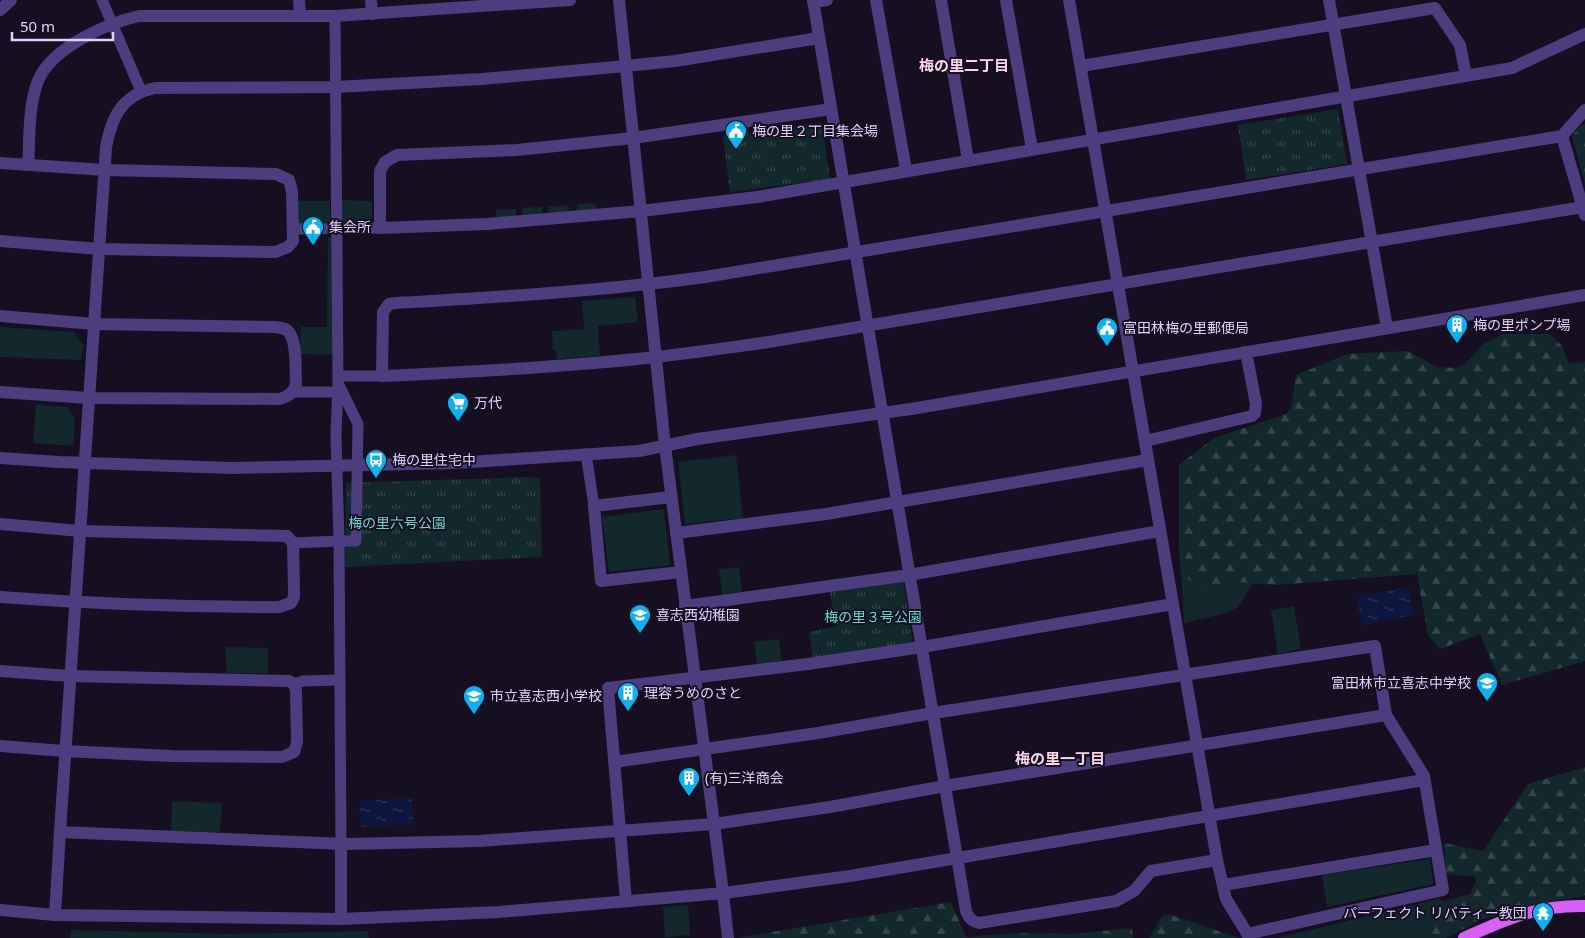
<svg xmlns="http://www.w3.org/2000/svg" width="1585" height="938" viewBox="0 0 1585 938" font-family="'Noto Sans','Noto Sans JP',sans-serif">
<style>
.green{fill:#13282c}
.forest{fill:url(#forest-firs)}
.park{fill:url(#park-tufts)}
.water{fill:url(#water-ripples)}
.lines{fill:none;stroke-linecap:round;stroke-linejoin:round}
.pedestrian{stroke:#4b3d7e;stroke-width:11}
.minor{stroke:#4b3d7e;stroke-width:12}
.tertiary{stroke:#4b3d7e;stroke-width:12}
.primary{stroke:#d761f6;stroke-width:12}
.labels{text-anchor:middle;stroke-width:4;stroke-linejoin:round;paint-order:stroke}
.poi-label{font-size:14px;fill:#dfd3fc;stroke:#160f22;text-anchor:start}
.park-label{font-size:14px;fill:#63d8cf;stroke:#160f22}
.neighbourhood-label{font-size:15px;font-weight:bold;fill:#fdd5e7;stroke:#160f22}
</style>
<defs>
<pattern id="forest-firs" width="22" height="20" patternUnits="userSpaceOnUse" patternTransform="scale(1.25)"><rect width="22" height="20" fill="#13282c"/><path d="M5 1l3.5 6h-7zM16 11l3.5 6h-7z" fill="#35464c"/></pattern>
<pattern id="park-tufts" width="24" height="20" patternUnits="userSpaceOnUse" patternTransform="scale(1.25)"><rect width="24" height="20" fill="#13282c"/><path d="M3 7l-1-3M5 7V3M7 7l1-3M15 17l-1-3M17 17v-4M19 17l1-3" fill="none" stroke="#35464c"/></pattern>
<pattern id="water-ripples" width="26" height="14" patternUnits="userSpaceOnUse" patternTransform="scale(1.25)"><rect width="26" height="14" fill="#0d163e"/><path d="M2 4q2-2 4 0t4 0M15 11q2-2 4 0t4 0" fill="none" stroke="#30375b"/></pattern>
</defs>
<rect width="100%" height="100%" fill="#160f22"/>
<g class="green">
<path d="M339,200L372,201V222L339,224Z"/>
<path d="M298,201H330V225H297Z"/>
<path d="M596,203L597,211L577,213V204Z"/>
<path d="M568,205L569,214L549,216L548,207Z"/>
<path d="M542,207V216L523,217L522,208Z"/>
<path d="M516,209V218L496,219V210Z"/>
<path d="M328,237H343L342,355L300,354L301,327H327Z"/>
<path d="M635,297L638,322L598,326L600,356L557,359L556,350H553L552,331L584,329L582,301Z"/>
<path d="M0,327L73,332L84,345L81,360L0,357Z"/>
<path d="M36,405L67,407L75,419L73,446L33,443Z"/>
<path d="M736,455L743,518L685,524L678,462Z"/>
<path d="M664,509L670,565L609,572L602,517Z"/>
<path d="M739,567L742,592L722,594L719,569Z"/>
<path d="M1181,573L1203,590L1220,591L1239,582L1253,583L1238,607L1227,613L1184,623Z"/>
<path d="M1294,606L1301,649L1278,654L1271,610Z"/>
<path d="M779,639L782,663L757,666L754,642Z"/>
<path d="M225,647L268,648V673H227Z"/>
<path d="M172,801L222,803L220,832L171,831Z"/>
<path d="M1430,859L1433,884L1327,907L1322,875Z"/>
<path d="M1438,899L1444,901L1415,933L1401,938H1277Z"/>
<path d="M688,905L690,935L665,937L663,907Z"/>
<path d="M71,930L229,934L368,931L369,938H70Z"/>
</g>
<g class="forest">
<path d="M1585,124V184L1572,136L1580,126Z"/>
<path d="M1504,334H1550L1562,346L1569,363L1585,362V661L1502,685L1480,634L1440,649L1428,635L1417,574L1275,585L1239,582L1220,591L1202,590L1181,573L1179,547V465L1214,438L1286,414L1291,408L1296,375L1347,354L1408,351L1437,367L1456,368L1466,363L1484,343Z"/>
<path d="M1585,767V895L1580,897L1537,904L1483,919L1446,938H1401L1415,933L1444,901L1470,894L1476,881L1475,876L1452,875L1446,873L1444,843L1483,851L1528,784Z"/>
<path d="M951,902L966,937L1018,933L1075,934L1132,928L1133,938H737Z"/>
<path d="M1163,915H1171L1240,938H1149Z"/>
</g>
<g class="park">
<path d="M1338,109L1347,164L1246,180L1238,125Z"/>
<path d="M822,122L830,179L730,192L723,136Z"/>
<path d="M530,477L540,479L542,557L345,567L346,483Z"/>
<path d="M903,581L913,643L813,658L809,632L835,627L830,592Z"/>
</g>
<g class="water">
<path d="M1408,587L1414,615L1362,625L1357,597Z"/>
<path d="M412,798L413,824L361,827L359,801Z"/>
</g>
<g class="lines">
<g class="pedestrian">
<path d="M102,0L141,91"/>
<path d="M335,16L338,383L336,435L339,541H356L358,424L338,383"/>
<path d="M293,229L380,228"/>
<path d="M338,376H382"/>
<path d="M292,392H338"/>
<path d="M586,454L594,506"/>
<path d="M293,543L339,541L341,844"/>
<path d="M294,684L303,681L340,680"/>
</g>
<g class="minor">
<path d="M299,0L300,16"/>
<path d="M371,0L372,14"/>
<path d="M813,0L966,911C969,918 971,921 979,923L1116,901L1134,891L1151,871L1217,860"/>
<path d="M876,0L906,170"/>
<path d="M941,0L968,160"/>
<path d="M1006,0L1032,149"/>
<path d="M1329,0L1387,328"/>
<path d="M813,2L827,0"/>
<path d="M0,10L11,0"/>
<path d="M626,66L675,61L819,38"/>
<path d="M1081,66L1435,8L1460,45L1466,76"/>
<path d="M831,109L633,138L517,150L397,155L385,162L380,171V228L487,224L641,211L757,197L1512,68L1585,34"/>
<path d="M1562,136L1585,215"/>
<path d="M28,165C30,137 28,106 38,81C51,48 107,23 139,16H335L570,0"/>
<path d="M1583,207L762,343C726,348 691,353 656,357C565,367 474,372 382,376L383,312L389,304L395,303C499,297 602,291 705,277L1562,136L1585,110"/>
<path d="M0,241L99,249L276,252L288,247L293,241L292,191L289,180L276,174L105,170"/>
<path d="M0,316L94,324L276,327C280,328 284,328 287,330C298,339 295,371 296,384C294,393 288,397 279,399L89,398L0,392"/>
<path d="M1145,441L1252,416L1255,413L1256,404L1246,352"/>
<path d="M671,497L594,506L601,581L681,572"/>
<path d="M0,524L80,531L287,536L293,543L294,591V597L291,603L279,607C186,607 93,604 0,597"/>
<path d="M676,533L826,514L1148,460"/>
<path d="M685,606L909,575L1160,531"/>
<path d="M0,671L70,676L289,681L294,684L296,691L297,742L294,752L282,757L171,756L64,751"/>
<path d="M614,762L818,733L933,713L1375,646L1386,715L1424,776L1443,890L1247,934"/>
<path d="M714,824L830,807L945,786L1386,715"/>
<path d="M1223,885L1436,850"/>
<path d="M723,893L728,938"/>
<path d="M626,901L608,688L808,664L922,647L1173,604"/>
<path d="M0,910L55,915L341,919L499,912L724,893L850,876L1424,780"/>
<path d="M55,915L60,832"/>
<path d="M341,919V844"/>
</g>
<g class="tertiary">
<path d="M619,0L665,446L723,893"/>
<path d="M1069,0L1217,860L1226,899L1250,938"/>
<path d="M626,66L482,79L336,87L155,88C122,95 112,116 106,147L60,832L346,844L479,841L714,824"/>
<path d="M0,163L105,170"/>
<path d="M0,458L59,462L232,468L454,463L639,451L697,439L911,409L1585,295"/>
<path d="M0,746L64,751"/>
</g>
<path class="primary" d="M1464,938C1506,919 1537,905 1585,906"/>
</g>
<defs>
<g id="civic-pin" transform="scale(1.125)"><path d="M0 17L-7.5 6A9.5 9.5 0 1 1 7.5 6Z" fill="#0eb1ed" stroke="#160f22"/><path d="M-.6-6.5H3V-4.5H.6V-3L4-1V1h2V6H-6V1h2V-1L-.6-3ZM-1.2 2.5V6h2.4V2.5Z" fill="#fff"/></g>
<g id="building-pin" transform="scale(1.125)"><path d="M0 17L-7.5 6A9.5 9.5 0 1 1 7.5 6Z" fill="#0eb1ed" stroke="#160f22"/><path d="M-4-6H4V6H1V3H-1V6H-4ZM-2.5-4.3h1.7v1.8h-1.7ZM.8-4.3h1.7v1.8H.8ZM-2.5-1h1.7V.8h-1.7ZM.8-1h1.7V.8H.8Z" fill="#fff"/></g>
<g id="supermarket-pin" transform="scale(1.125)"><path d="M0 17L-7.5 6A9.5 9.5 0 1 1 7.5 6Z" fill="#0eb1ed" stroke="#160f22"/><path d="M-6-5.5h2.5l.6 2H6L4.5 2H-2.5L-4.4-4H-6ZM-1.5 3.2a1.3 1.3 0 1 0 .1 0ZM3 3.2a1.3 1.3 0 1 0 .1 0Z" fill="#fff"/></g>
<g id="bus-pin" transform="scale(1.125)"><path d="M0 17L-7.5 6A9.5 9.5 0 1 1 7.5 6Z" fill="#0eb1ed" stroke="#160f22"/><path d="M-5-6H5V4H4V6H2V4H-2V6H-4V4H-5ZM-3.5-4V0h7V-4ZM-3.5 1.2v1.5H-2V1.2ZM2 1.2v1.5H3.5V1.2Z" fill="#fff"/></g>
<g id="school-pin" transform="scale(1.125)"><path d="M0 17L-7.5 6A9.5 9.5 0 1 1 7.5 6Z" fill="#0eb1ed" stroke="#160f22"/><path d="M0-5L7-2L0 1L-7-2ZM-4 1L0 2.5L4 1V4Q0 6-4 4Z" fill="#fff"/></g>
<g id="temple-pin" transform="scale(1.125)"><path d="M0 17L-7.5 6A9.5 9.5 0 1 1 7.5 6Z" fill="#0eb1ed" stroke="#160f22"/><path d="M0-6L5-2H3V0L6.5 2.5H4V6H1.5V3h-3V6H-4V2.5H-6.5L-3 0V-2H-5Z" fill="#fff"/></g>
</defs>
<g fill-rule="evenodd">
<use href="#civic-pin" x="736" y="131"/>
<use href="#civic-pin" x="313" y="227"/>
<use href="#building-pin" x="1457" y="325"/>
<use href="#civic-pin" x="1107" y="328"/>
<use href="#supermarket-pin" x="458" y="403"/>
<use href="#bus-pin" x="376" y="460"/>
<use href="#school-pin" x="640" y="615"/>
<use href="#school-pin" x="1487" y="683"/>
<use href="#building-pin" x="628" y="693"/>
<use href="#school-pin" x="474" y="696"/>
<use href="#building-pin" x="689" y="778"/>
<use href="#temple-pin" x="1543" y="913"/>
</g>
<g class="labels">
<g class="poi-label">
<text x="752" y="136">梅の里２丁目集会場</text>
<text x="329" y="232">集会所</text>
<text x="1473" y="330">梅の里ポンプ場</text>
<text x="1123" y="333">富田林梅の里郵便局</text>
<text x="474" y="408">万代</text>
<text x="392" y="465">梅の里住宅中</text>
<text x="656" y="620">喜志西幼稚園</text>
<text x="1471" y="688" text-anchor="end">富田林市立喜志中学校</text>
<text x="644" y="698">理容うめのさと</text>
<text x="490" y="701">市立喜志西小学校</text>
<text x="705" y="783">(有)三洋商会</text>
<text x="1527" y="918" text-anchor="end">パーフェクト リバティー教団</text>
</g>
<g class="park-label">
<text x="397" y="528">梅の里六号公園</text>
<text x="873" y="622">梅の里３号公園</text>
</g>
<g class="neighbourhood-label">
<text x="964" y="71">梅の里二丁目</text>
<text x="1060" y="764">梅の里一丁目</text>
</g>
</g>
<path d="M12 32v8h101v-8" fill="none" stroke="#dfd3fc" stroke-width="2.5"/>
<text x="20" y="32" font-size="15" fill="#dfd3fc" stroke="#160f22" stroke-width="4" paint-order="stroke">50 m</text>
</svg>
